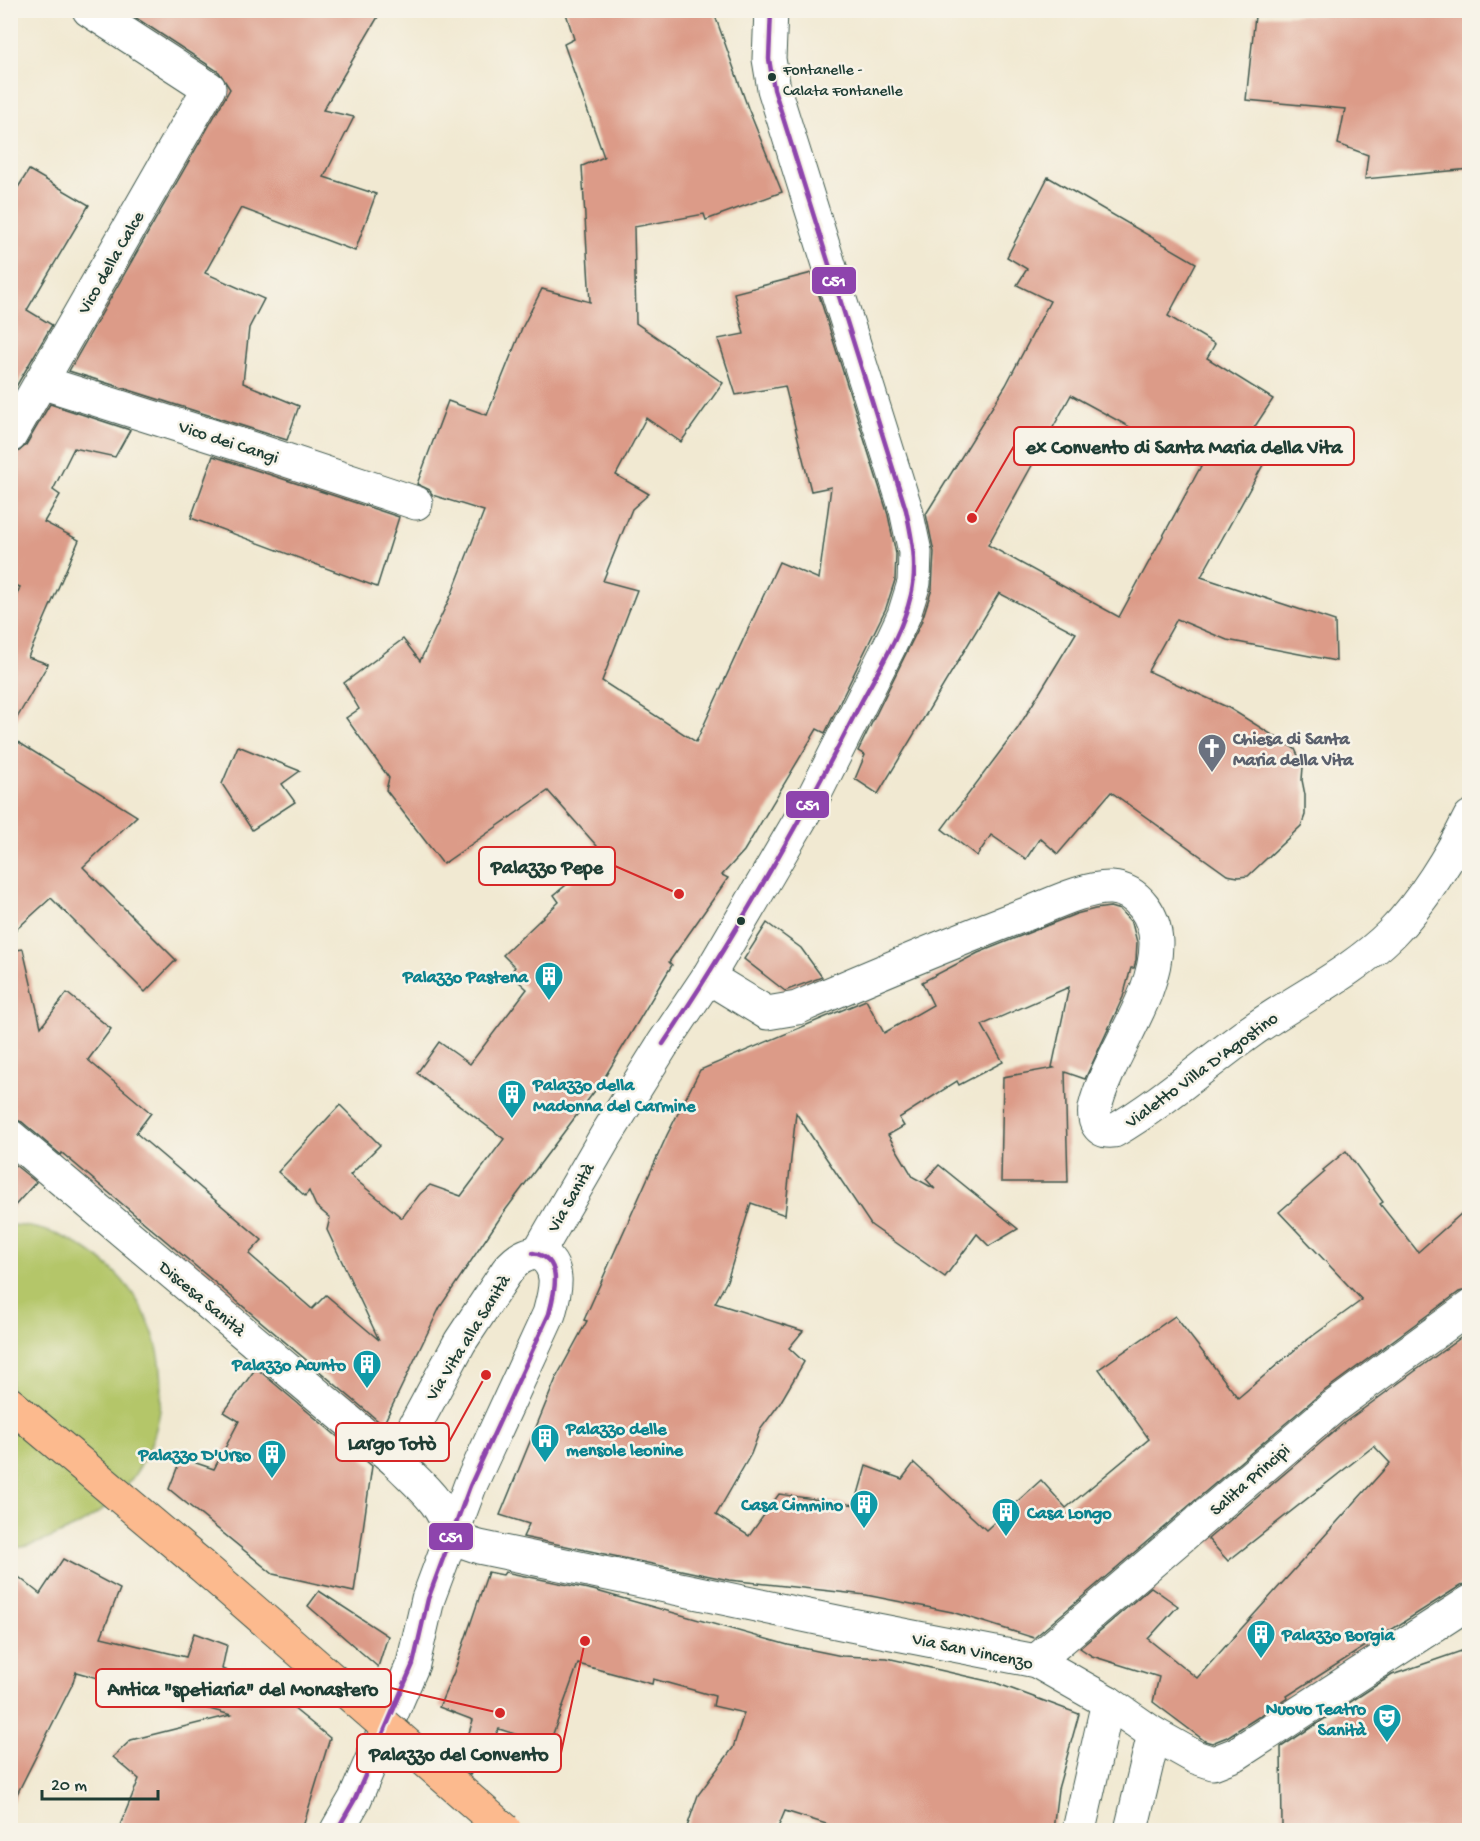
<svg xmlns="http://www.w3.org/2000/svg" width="1480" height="1841" viewBox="0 0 1480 1841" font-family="'Gochi Hand',sans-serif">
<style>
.green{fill:#b4c669;stroke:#6a824e;stroke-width:1.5}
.building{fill:#dc9b88;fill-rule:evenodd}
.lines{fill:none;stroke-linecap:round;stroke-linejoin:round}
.minor-casing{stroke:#3e574c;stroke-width:35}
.major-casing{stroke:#3e574c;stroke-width:35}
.minor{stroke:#fff;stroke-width:33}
.major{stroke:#fcba8e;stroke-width:33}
.major-bridge-casing{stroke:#3e574c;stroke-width:35;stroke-linecap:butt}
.major-bridge{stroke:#fcba8e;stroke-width:33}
.bus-1-casing{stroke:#f7f3e8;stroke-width:9}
.bus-1{stroke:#8e44ad;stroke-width:4.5}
.bus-dot{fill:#1f3d34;stroke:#f7f3e8;stroke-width:2}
.labels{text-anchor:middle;stroke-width:5;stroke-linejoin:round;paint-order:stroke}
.bus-label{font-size:16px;fill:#1f3d34;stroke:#f7f3e8;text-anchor:start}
.street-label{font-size:18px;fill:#1f3d34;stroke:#f7f3e8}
.worship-label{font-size:18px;font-weight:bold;fill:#5b616d;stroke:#f7f3e8;text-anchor:start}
.culture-label{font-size:18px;font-weight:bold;fill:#0d838f;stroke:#f7f3e8;text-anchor:end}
.leader{fill:none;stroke:#d62828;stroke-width:2}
.callout-dot{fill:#d62828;stroke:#f7f3e8;stroke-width:2}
.callout{fill:#f7f3e8;stroke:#d62828;stroke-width:2}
.callout-label{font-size:20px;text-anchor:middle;font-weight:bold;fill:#1f3d34}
.line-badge{stroke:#f7f3e8;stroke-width:2}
.badge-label{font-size:16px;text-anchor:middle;font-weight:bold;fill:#fff}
</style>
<rect width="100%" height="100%" fill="#f7f3e8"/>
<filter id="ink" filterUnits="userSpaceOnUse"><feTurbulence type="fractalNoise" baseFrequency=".0167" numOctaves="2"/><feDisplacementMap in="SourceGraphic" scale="12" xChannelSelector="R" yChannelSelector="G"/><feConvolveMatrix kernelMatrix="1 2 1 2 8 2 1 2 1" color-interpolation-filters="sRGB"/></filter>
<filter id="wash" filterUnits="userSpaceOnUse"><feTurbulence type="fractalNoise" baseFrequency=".008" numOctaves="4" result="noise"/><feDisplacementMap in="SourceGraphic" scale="24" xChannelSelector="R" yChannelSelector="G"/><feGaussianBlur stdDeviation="1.35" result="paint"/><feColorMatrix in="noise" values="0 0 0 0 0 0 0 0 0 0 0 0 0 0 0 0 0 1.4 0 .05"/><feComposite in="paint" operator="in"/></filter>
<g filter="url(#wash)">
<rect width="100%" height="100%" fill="#f1e9d2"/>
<path class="green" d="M11,1225C38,1226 64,1235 87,1250C191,1317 186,1470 75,1527C56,1536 32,1548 11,1548Z"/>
<g id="blocks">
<g class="building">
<path d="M124,10H382L323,110L354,117L324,177L376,194L355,251L241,208L205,273L264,299L249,328L243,383L299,406L287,440L69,371L230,89L219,72Z"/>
<path d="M565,10H713L748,108L782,192L706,220L704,214L634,227L636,323L723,383L681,442L646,418L616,475L649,494L632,509L603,581L637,590L602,681L696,742L779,562L819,579L831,487L811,491L785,386L736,395L718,339L744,334L734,293L812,273L888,515L896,554L895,580L886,608L825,733L817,729L744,851L722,875L728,878L669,962L672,965L603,1080L504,1212L440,1307L383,1425L62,1153L61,1155L22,1122L10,1118V951L23,949L41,1027L67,993L111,1029L88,1060L151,1113L136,1133L262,1240L249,1254L312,1309L326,1295L379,1340L327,1230L330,1218L316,1206L309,1191L305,1196L278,1172L340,1105L380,1145L350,1175L402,1218L420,1194L430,1185L461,1196L504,1139L417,1073L439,1042L470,1064L527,989L510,974L515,967L503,955L559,902L554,895L604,854L548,791L443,864L386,790L389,778L346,718L359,709L344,683L403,639L420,661L453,591L484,511L432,495L430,490L417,484L448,401L487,415L522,328L542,289L590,302L582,166L604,157L564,44L574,39Z"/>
<path d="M1470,10V169L1365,179L1368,155L1338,144L1345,109L1246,100L1255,16L1342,14V11Z"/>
<path d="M29,170L89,205L27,310L52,325L10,397V200Z"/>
<path d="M1048,177L1196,263L1168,316L1215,344L1207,358L1273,399L1250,434L1269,454L1201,577L1335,621L1336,661L1227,640L1177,619L1148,671L1229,708L1295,749L1303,767L1302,780L1305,795V815L1301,826L1248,876L1238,877L1227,875L1111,792L1058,854L1040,838L1026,859L991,835L977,856L942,829L1018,728L1076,633L999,593L878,794L855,779L865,755L858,751L921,623L932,589L934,552L926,514L1006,385L1050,301L1017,285L1027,269L1007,257ZM1071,395L1201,466L1119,617L988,545Z"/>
<path d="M50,404L130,430L115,457L74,448L53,490L60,495L44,522L79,540L28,657L48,664L10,730V611L20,587L10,583V465L17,453L26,445Z"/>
<path d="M213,456L399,517L377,587L191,518Z"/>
<path d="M10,737L137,816L83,867L176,960L145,992L51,898L10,935Z"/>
<path d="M238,746L300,771L282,784L295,802L252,830L222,784Z"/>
<path d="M1110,907L1120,910L1132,923L1137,942L1136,960L1134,968H1131L1123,997L1085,1079L1065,1072L1068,1182H1001L1003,1077L1054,1068L1052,1067L1069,987L982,1025L1003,1062L959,1085L957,1081L899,1118L904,1126L888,1135L913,1177L935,1189L926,1179L939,1165L1018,1229L989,1246L977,1234L945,1277L871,1225L796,1113L785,1215L751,1203L727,1281L715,1303L803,1331L789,1348L804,1362L780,1403L760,1430L751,1454L716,1515L749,1536L779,1494L855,1505L866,1466L902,1479L914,1463L986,1530L1041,1480L1066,1508L1149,1439L1099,1369L1175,1316L1238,1398L1303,1343L1362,1300L1279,1212L1325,1172L1323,1170L1346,1151L1383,1202L1380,1204L1418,1252L1470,1206V1289L1459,1292L1320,1394L1034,1638L952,1612L866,1595L729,1580L523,1537L529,1524L500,1515L557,1376L587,1321L584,1320L667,1135L700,1070L866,1000L884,1033L933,1005L922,982L978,953L1076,914L1095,909Z"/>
<path d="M767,923L801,948L822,977L785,991L744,959Z"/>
<path d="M10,1161L36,1182L10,1211Z"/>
<path d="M1470,1331V1583L1460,1586L1287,1696L1288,1698L1227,1737L1212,1743L1205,1741L1153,1702L1159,1677L1092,1656L1080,1648L1151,1587L1178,1606L1148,1639L1197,1678L1390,1463L1374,1446L1228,1561L1208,1539L1344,1423Z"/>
<path d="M256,1368L372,1466L354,1592L273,1574L169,1489L181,1458L214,1469L239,1421L224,1412Z"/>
<path d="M63,1559L120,1589L101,1637L186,1657L194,1633L227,1645L222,1669L295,1699L293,1708L330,1738L302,1830H118L139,1779L113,1757L131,1740L231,1715L76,1672L72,1685L10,1808V1570L40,1594Z"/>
<path d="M488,1572L503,1575L505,1572L593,1590L788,1645L842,1656L887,1658L996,1683L1079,1714L1058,1789L1053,1830H845L785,1811L777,1830H686L698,1795L733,1748L744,1713L713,1706L715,1696L653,1679L652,1684L578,1664L549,1745L499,1729L470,1775L459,1765L473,1720L439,1707L454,1672Z"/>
<path d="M319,1591L388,1636L378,1667L308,1606Z"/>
<path d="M1470,1648V1830H1298V1827H1282L1281,1747L1392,1675Z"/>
</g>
</g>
</g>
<g filter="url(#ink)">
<use href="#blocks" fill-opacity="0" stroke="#3e574c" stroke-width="1.5"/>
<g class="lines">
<g class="minor-casing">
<g id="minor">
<path d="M41,382L247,447L416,503"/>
<path d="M10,436L209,88L89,10"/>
<path d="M708,977L767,1013L797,1008C874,975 951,942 1029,913C1052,904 1086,887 1111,888C1139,890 1155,917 1156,942C1157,998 1108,1054 1095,1108C1093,1121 1098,1133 1114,1131C1162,1103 1204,1065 1250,1032C1296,999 1351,974 1392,933C1421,904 1452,854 1470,817"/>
<path d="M10,1136L396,1461C417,1483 447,1505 450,1537"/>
<path d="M538,1253L607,1134L663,1044L708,977L814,796L890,645L904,615L914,583L915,552L906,510L774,89L769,59L771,10"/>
<path d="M396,1461L460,1342L507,1271C515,1261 524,1253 538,1253"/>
<path d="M450,1537L479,1547L851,1625L1036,1661L1108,1702L1154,1734L1195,1757L1213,1763L1236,1754L1470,1602"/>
<path d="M1036,1661L1332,1408L1470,1307"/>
<path d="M337,1830L355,1799L413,1664L428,1599L470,1486L549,1314C555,1292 563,1266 538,1253"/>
<path d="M1079,1830L1108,1702"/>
<path d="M1131,1830L1154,1734"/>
</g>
</g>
<g class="major-casing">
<path id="major" d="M10,1404L200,1564"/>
</g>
<use href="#minor" class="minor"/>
<use href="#major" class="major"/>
<g class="major-bridge-casing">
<path id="major-bridge" d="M200,1564L505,1830"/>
</g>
<use href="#major-bridge" class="major-bridge"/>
<g class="bus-1-casing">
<g id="bus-1">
<path d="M663,1044C734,938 797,828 855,714C874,676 901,638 911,595C918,566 912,538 906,510L774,89L769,59L771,10"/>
<path d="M337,1830L355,1799L413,1664L428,1599L470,1486L549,1314C555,1291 564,1258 533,1253"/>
</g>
</g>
<use href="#bus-1" class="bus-1"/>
</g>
</g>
<defs>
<g id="church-pin" transform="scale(1.5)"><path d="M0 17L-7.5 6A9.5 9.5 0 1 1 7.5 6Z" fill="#6b7280" stroke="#f7f3e8"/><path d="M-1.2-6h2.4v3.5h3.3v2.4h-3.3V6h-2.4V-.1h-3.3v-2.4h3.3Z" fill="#fff"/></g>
<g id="building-pin" transform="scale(1.5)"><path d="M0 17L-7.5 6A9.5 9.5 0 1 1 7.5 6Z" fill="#0f9aa8" stroke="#f7f3e8"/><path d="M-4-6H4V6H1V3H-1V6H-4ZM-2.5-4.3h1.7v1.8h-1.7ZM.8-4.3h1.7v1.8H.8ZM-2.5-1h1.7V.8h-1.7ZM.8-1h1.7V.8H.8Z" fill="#fff"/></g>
<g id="theatre-pin" transform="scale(1.5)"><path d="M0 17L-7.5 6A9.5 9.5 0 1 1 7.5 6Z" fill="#0f9aa8" stroke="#f7f3e8"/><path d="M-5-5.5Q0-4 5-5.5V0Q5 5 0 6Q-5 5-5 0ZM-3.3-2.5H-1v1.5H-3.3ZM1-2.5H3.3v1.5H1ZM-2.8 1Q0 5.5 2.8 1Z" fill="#fff"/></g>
</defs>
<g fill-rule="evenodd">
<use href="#church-pin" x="1212" y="748"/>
<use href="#building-pin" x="549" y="976"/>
<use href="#building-pin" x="512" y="1094"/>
<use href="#building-pin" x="367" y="1364"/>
<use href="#building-pin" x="545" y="1438"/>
<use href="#building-pin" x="272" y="1454"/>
<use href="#building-pin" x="864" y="1504"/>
<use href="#building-pin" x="1006" y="1512"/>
<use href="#building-pin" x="1261" y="1634"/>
<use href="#theatre-pin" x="1387" y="1718"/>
</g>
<g class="bus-dot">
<circle cx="772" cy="77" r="5"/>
<circle cx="741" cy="921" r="5"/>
</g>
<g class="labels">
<g class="bus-label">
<text x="783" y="74">Fontanelle -<tspan x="783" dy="21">Calata Fontanelle</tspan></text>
</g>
<g class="street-label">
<text transform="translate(110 262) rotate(-60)" y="6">Vico della Calce</text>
<text transform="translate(229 441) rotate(18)" y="6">Vico dei Cangi</text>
<text transform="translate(1201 1069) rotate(-36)" y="6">Vialetto Villa D'Agostino</text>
<text transform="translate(570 1197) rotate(-60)" y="6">Via Sanità</text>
<text transform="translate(203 1298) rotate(40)" y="6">Discesa Sanità</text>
<text transform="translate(467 1337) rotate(-58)" y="6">Via Vita alla Sanità</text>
<text transform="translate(1249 1479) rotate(-41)" y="6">Salita Principi</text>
<text transform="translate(973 1650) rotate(12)" y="6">Via San Vincenzo</text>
</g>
<g class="worship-label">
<text x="1233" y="744">Chiesa di Santa<tspan x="1233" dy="21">Maria della Vita</tspan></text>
</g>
<g class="culture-label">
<text x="528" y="982">Palazzo Pastena</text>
<text x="533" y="1090" text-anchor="start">Palazzo della<tspan x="533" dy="21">Madonna del Carmine</tspan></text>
<text x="346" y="1370">Palazzo Acunto</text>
<text x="566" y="1434" text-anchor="start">Palazzo delle<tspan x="566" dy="21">mensole leonine</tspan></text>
<text x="251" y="1460">Palazzo D'Urso</text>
<text x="843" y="1510">Casa Cimmino</text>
<text x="1027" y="1518" text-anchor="start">Casa Longo</text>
<text x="1282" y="1640" text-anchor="start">Palazzo Borgia</text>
<text x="1366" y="1714">Nuovo Teatro<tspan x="1366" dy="21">Sanità</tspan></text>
</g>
</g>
<path class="leader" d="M972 518L1014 446M679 894L615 866M486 1375L449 1442M500 1713L391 1688M585 1641L561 1753"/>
<g class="callout-dot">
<circle cx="972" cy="518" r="6"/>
<circle cx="679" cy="894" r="6"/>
<circle cx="486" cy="1375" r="6"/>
<circle cx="500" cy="1713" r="6"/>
<circle cx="585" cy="1641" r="6"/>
</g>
<g class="callout">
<rect x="1014" y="427" width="340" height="38" rx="6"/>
<rect x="479" y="847" width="136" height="38" rx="6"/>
<rect x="336" y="1423" width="113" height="38" rx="6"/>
<rect x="96" y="1669" width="295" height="38" rx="6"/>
<rect x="357" y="1734" width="204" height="38" rx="6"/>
</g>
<g class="callout-label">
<text x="1184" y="453">ex Convento di Santa Maria della Vita</text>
<text x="547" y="873">Palazzo Pepe</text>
<text x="392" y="1449">Largo Totò</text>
<text x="243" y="1695">Antica "spetiaria" del Monastero</text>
<text x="459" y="1760">Palazzo del Convento</text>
</g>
<g class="line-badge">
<rect x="811" y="266" width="46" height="29" rx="6" fill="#8e44ad"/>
<rect x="785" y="790" width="45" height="29" rx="6" fill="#8e44ad"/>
<rect x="428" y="1522" width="46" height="29" rx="6" fill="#8e44ad"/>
</g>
<g class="badge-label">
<text x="834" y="286">C51</text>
<text x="808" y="810">C51</text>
<text x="451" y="1542">C51</text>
</g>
<rect width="1480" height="1841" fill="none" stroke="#f7f3e8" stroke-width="36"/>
<path d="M42 1790v9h116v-9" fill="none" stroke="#1f3d34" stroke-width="3"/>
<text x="51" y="1790" font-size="18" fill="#1f3d34" stroke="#f7f3e8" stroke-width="4.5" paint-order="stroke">20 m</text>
</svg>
